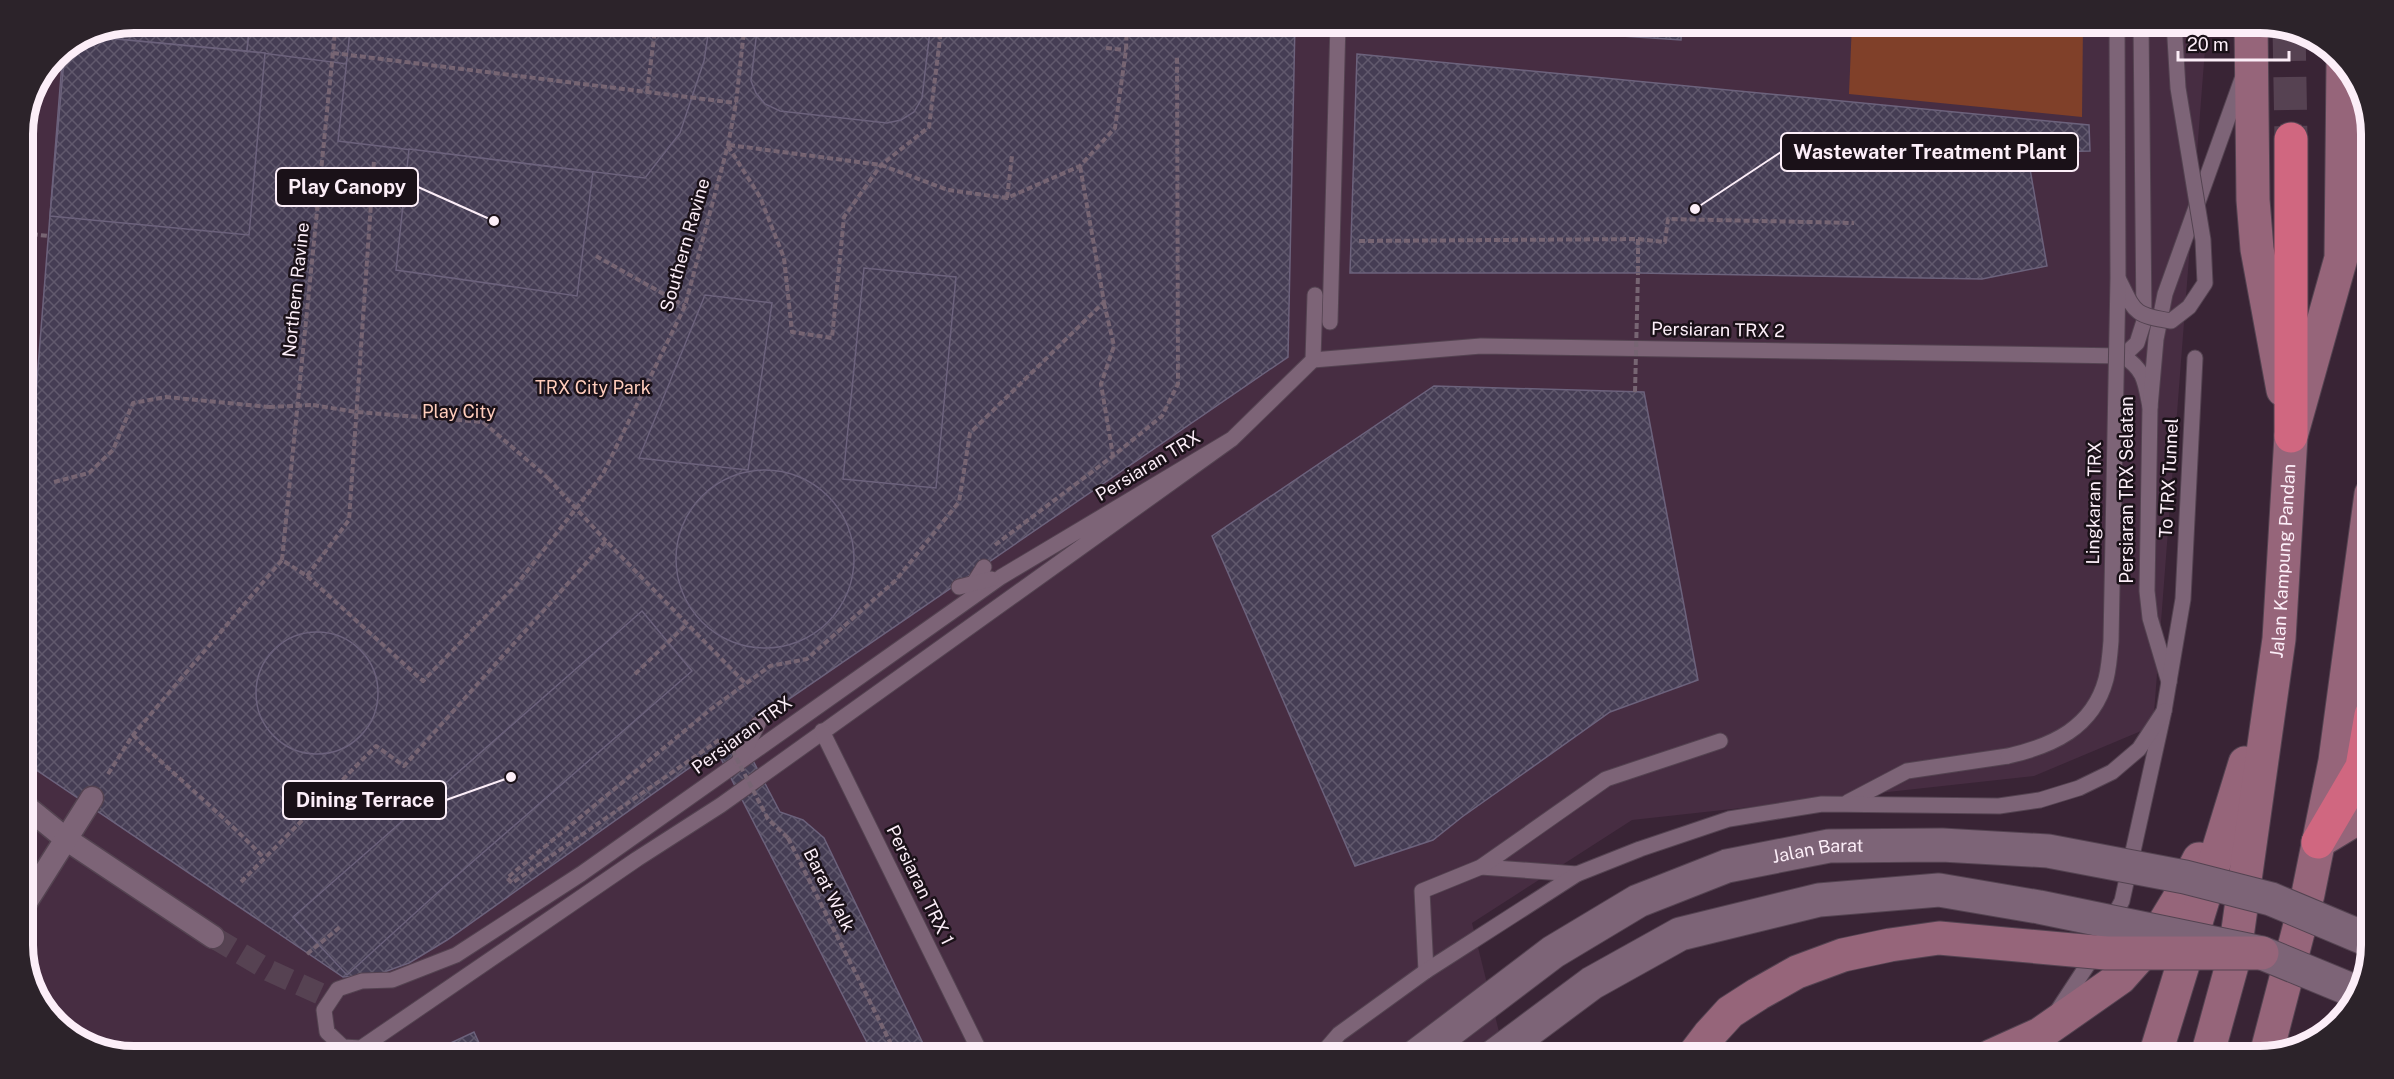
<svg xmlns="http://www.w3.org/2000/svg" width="2394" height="1079" viewBox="0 0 2394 1079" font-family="'Public Sans',sans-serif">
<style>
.built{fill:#472d42}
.green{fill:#804029}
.building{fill:url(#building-cross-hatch);stroke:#6c627c;stroke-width:1.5}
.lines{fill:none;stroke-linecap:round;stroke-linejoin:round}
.pedestrian-tunnel{stroke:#564252;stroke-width:22;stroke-dasharray:22 11;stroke-linecap:butt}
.motorway-tunnel{stroke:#564252;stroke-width:33;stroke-dasharray:33 16;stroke-linecap:butt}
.service-casing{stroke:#544351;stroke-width:17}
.pedestrian-casing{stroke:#544351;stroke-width:25}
.secondary-casing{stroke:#544351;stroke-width:35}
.motorway-casing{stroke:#544351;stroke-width:35}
.path{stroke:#776573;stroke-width:4;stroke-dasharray:6 3;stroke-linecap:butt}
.service{stroke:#7d6477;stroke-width:15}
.pedestrian{stroke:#7d6477;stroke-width:22}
.secondary{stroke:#96657a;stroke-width:33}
.motorway{stroke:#d06780;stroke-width:33}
.service-bridge-casing{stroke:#544351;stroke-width:17;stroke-linecap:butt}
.tertiary-bridge-casing{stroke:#544351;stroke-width:35;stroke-linecap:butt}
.secondary-bridge-casing{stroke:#544351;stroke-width:35;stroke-linecap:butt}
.path-bridge{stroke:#776573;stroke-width:4;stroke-dasharray:6 3;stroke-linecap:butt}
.service-bridge{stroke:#7d6477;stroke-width:15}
.tertiary-bridge{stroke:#7d6477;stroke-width:33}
.secondary-bridge{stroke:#96657a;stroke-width:33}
.labels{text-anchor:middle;stroke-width:5;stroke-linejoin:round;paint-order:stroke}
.street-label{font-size:18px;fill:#fceef8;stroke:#1a1118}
.park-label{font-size:18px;fill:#ffcdbc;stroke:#1a1118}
.rim{fill:none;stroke:#fceef8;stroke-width:8}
.leader{fill:none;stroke:#fceef8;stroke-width:2}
.callout-dot{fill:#fceef8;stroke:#1a1118;stroke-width:2}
.callout{fill:#1a1118;stroke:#fceef8;stroke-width:2}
.callout-label{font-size:20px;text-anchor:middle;font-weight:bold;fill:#fceef8}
</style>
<defs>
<pattern id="building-cross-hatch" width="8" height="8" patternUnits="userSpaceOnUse" patternTransform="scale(1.5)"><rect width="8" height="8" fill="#453d54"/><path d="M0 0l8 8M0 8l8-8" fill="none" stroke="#61596d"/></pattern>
</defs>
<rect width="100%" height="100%" fill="#392435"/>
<path class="built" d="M134,22L2207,23L2153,726L2034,776L1632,820L1472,923L1505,1056H134L91,1048L42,1007L23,952V127L55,55L92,31Z"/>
<path class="green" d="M1852,23H2083L2082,117L1849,94Z"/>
<g class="building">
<path d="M134,22H1295L1288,357L716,749L447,940L409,963L376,975L343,977L23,761V558L63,50L92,31Z"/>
<path d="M134,22H250L247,51L84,36L92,31Z"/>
<path d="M250,22H351L347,64L247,51Z"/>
<path d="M351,22H710L704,61L680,133L645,178L338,141Z"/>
<path d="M758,22H931L922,98L914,112L901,120L887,123L780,111L765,104L756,93L751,81Z"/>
<path d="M1577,22H1682L1681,40L1577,33Z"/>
<path d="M84,36L265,53L249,235L50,216L65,49Z"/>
<path d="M1357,54L2089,125L2090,151L2027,152L2047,266L1982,279L1638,273H1350Z"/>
<path d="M409,149L593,172L577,296L396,270Z"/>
<path d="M864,268L956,277L936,488L843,479Z"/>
<path d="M705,295L772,303L748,470L639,458Z"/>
<path d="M1434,386L1644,392L1698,680L1610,712L1462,817L1433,840L1355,866L1212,536Z"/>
<circle cx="765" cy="559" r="89"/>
<path d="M642,611L692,671L447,884L347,975L293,917Z"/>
<circle cx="317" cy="693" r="61"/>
<path d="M739,734L780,812L803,820L824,838L929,1056H874L716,749Z"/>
<path d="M474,1032L485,1056H423Z"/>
</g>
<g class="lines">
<path class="pedestrian-tunnel" d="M213,937L270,971L332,999"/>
<path class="motorway-tunnel" d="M2289,28L2291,139"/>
<g class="service-casing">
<g id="service">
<path d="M1330,322L1338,22"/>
<path d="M2123,356C2145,370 2145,382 2150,407L2147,591L2150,618L2169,682"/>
<path d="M2123,356L2137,343L2144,321L2141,22"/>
<path d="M1313,360L1481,346L2123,356"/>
<path d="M2150,407L2156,339L2165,294L2242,79"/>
<path d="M1232,439L1001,577L581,874L456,955L392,980L362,981L338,989L324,1010L327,1032L343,1047L361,1048L637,859L721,805L1232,439L1313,360L1315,295"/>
<path d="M974,583L984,567"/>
<path d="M959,587L991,579"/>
<path d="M822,731L982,1056"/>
<path d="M740,759L758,724"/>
<path d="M1848,802L1907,771L2008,756"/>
<path d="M1481,867L1577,874"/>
<path d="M2109,925L2122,901L2164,711L2183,599L2195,358"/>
<path d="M1426,971L1422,891L1481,867L1606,779L1720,741"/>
<path d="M2058,1010L2096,952"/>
<path d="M1320,1056L1339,1034L1426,971L1577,874L1640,849L1729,819L1822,804L1999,806L2040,800L2079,788L2112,772L2139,749L2164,711"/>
</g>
</g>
<g class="pedestrian-casing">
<g id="pedestrian">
<path d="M23,804L66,839L213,937"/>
<path d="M23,907L92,798"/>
</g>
</g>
<g class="secondary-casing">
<g id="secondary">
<path d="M2251,22L2253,200L2257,249L2283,390"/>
<path d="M2318,842L2356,819L2371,800"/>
<path d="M2266,1055L2308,894L2335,761L2371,494"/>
<path d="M1991,1056L2040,1034L2120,978L2153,941L2178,900L2199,859"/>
<path d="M2155,1056L2245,763"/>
<path id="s1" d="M2207,1056L2234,958L2279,639L2291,436L2341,258L2343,64"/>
</g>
</g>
<g class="motorway-casing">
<g id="motorway">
<path d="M2291,139V436"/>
<path d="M2318,842L2362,767L2371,715"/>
</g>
</g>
<g class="path">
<path d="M941,32L959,34"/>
<path d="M1106,48L1126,50"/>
<path d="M333,53L736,103"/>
<path d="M647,92L656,22"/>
<path d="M729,145L881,165L948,190L1007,198L1080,166L1115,128L1126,50L1127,22"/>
<path d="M728,146L760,197L784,258L792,332L832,338L844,217L881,165L929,127L942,22"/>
<path d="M23,150L25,122"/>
<path d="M1007,198L1012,156"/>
<path d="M23,233L48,236"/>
<path d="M1638,239L1665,242L1668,219L1854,223"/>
<path d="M1359,241L1638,239V273"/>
<path d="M596,256L685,306"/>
<path d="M1104,303L1114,346L1101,384L1113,456"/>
<path d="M313,405L356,412L483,422L548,478"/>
<path d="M54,482L89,473L113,450L133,403L166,397L269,407"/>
<path d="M995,545L1113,456L1162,416L1178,384L1177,56"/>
<path d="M282,560L336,22"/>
<path d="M307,576L349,520L374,160"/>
<path d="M635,674L687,624"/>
<path d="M133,735C176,777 223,815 264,858"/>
<path d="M719,740L512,883L507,878L711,709L770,666L807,659L896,580L959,502L970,433L1104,302L1080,166"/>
<path d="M108,774L133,735L282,560L307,576L423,681L517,584L603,474L685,306L728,145L736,103L745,22"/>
<path d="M788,838L897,1056"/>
<path d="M241,882L376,746L404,766L606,541L746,684"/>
<path d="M307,954L340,927"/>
<path d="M115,1053L142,1052"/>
</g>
<use href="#service" class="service"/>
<use href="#pedestrian" class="pedestrian"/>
<use href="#secondary" class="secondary"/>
<use href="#motorway" class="motorway"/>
<g class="service-bridge-casing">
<g id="service-bridge">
<path d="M2119,280C2135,312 2133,315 2171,321L2189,307L2205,283L2203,240L2178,88L2174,22"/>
<path d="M2008,756C2052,746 2093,728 2106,679C2109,667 2110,654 2111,641L2118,278L2117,22"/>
</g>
</g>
<g class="tertiary-bridge-casing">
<g id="tertiary-bridge">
<path id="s2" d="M1416,1056L1553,952L1638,901L1727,866L1829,846L1942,845L2048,851L2185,877L2271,899L2371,941"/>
<path d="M1494,1056L1592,983L1680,934L1819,900L1939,890L2039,907L2262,953L2359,993"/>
</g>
</g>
<g class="secondary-bridge-casing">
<path id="secondary-bridge" d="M1693,1056L1709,1035L1730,1012L1758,994L1797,972L1843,955L1890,945L1939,938L2106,953H2262"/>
</g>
<g class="path-bridge">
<path d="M1635,392L1638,273"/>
<path d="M269,407L313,405"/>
<path d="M548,478L606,541"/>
<path d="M728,742L768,819L788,838"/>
</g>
<use href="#service-bridge" class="service-bridge"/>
<use href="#tertiary-bridge" class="tertiary-bridge"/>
<use href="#secondary-bridge" class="secondary-bridge"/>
</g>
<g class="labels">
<g class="street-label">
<text transform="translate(685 245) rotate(-74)" y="6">Southern Ravine</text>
<text transform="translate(296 290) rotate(-84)" y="6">Northern Ravine</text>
<text transform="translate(1718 330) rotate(1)" y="6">Persiaran TRX 2</text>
<text transform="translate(1148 466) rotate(-31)" y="6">Persiaran TRX</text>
<text transform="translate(2169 478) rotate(-87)" y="6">To TRX Tunnel</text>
<text transform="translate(2127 490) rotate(-90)" y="6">Persiaran TRX Selatan</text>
<text transform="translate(2094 503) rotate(-89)" y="6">Lingkaran TRX</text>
<text dy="6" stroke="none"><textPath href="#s1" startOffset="502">Jalan Kampung Pandan</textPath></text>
<text transform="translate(742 735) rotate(-36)" y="6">Persiaran TRX</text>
<text dy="6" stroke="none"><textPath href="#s2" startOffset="459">Jalan Barat</textPath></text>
<text transform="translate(920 885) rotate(64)" y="6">Persiaran TRX 1</text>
<text transform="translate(829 890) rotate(63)" y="6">Barat Walk</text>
</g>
<g class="park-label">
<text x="593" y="394">TRX City Park</text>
<text x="459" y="418">Play City</text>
</g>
</g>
<path d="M0 0H2394V1079H0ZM134 33H2260A101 101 0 0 1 2361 134V945A101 101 0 0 1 2260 1046H134A101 101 0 0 1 33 945V134A101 101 0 0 1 134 33Z" fill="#2c232a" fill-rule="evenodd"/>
<path class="rim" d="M134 33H2260A101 101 0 0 1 2361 134V945A101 101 0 0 1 2260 1046H134A101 101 0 0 1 33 945V134A101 101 0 0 1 134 33Z"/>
<path class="leader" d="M1695 209L1781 152M494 221L418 187M511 777L446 800"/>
<g class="callout-dot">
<circle cx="1695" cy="209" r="6"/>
<circle cx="494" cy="221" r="6"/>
<circle cx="511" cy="777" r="6"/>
</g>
<g class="callout">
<rect x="1781" y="133" width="297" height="38" rx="6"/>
<rect x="276" y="168" width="142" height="38" rx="6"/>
<rect x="283" y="781" width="163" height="38" rx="6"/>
</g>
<g class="callout-label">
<text x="1930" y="159">Wastewater Treatment Plant</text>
<text x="347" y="194">Play Canopy</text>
<text x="365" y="807">Dining Terrace</text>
</g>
<path d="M2178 51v9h111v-9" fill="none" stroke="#fceef8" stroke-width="3"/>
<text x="2187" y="51" font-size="18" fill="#fceef8" stroke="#1a1118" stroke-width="4.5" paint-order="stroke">20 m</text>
</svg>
